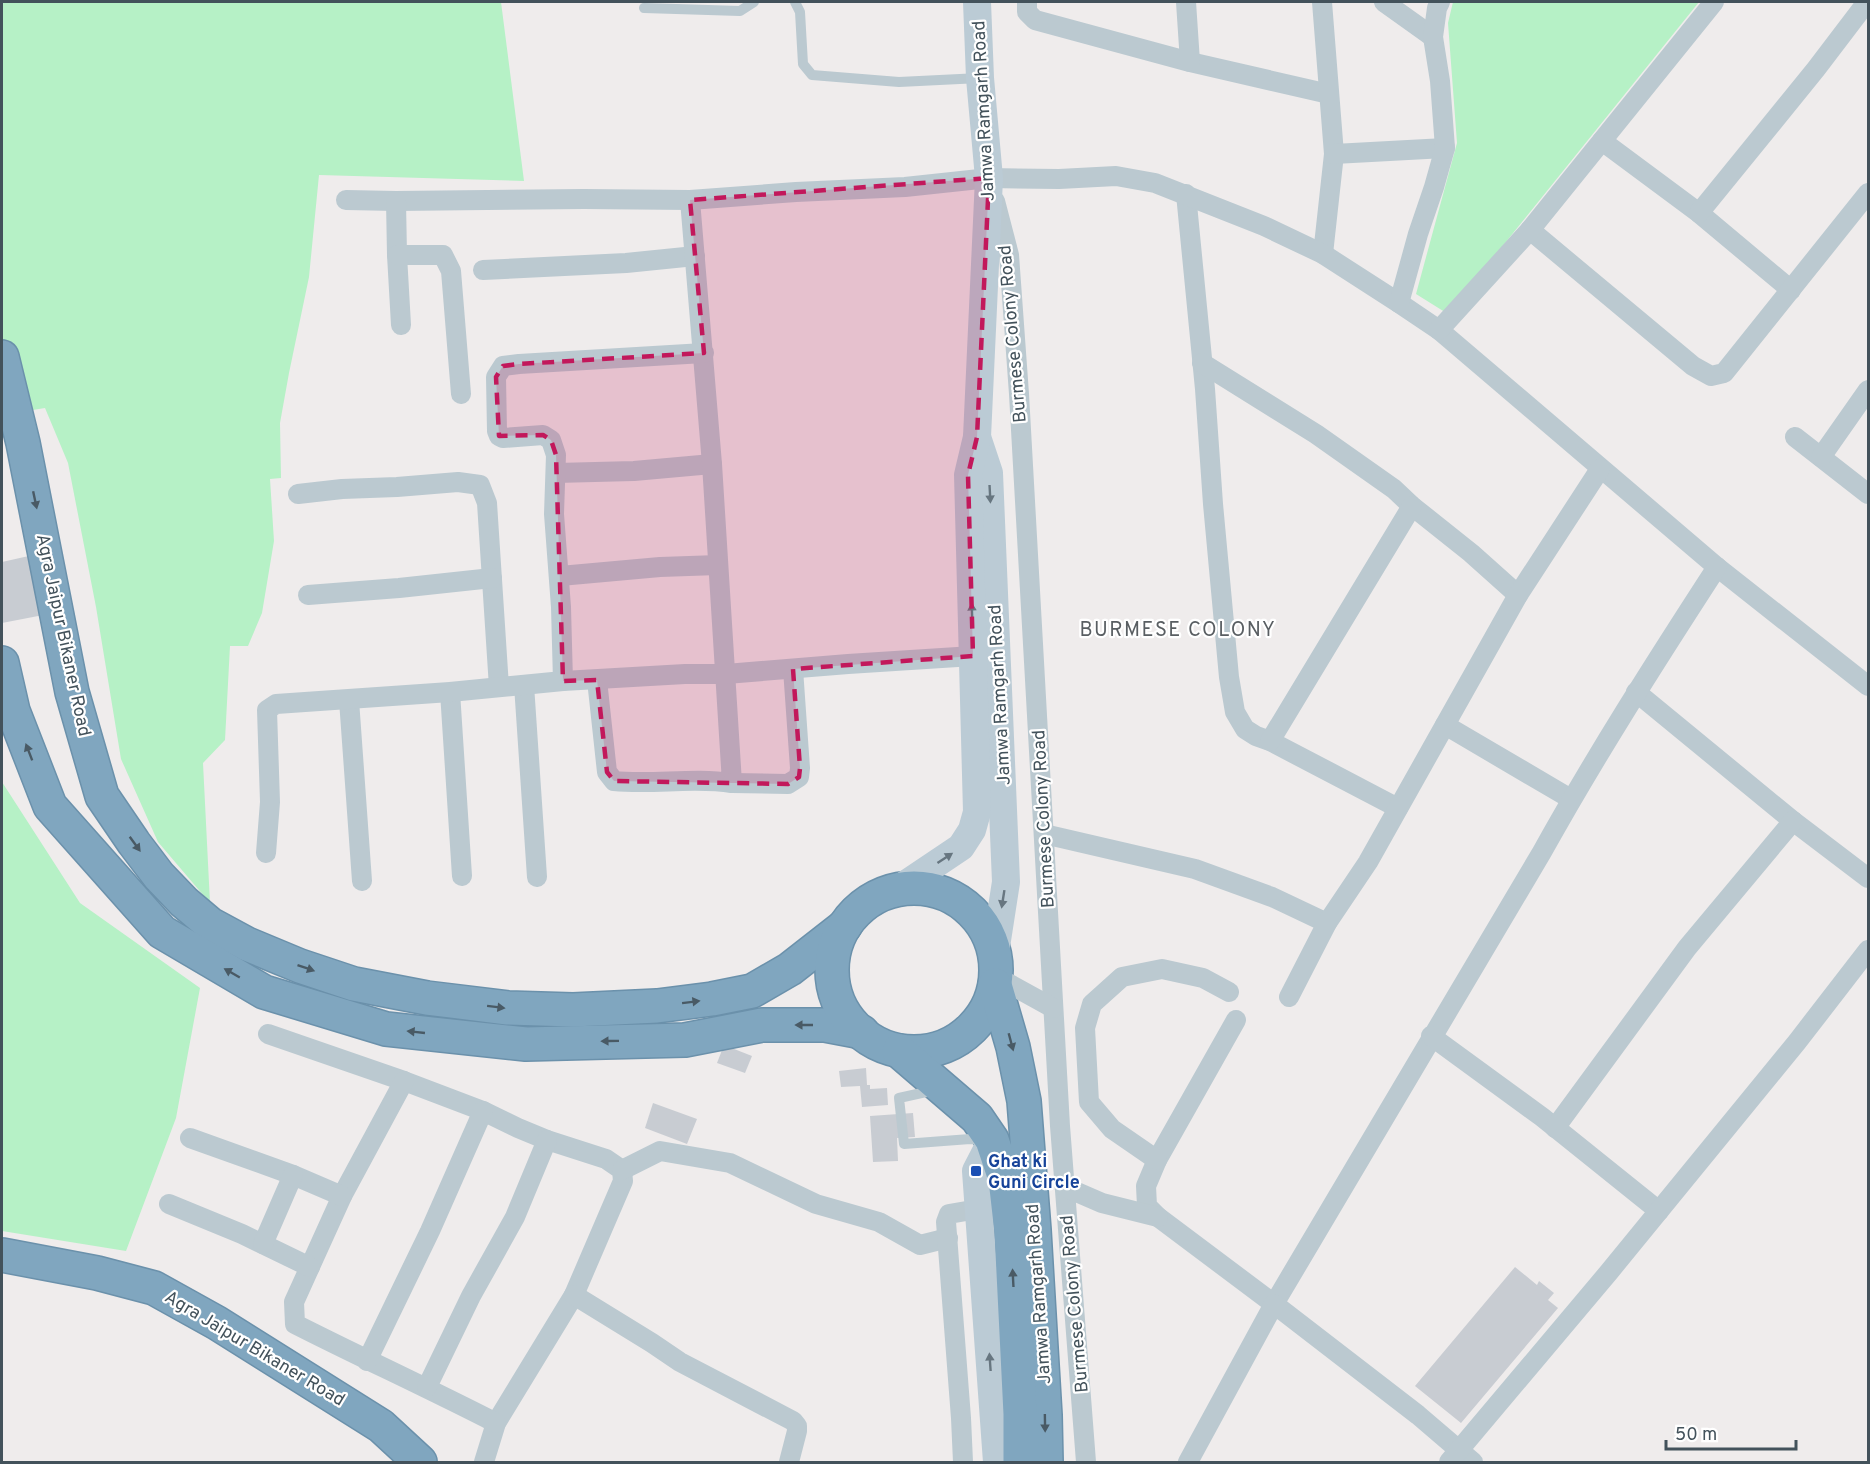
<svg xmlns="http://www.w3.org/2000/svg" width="1870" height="1464" viewBox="0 0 1870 1464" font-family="Overpass,sans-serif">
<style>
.green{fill:#b6f1c6}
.building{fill:#c8ccd2}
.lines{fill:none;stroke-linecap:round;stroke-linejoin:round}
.highway-casing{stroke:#6b91ab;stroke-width:36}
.lane{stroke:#bbc9d0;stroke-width:10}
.street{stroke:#bbc9d0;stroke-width:20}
.secondary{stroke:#bbcbd5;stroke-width:28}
.highway{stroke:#80a6bf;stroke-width:33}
.oneway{fill:#677680}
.oneway2{fill:#495a65}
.marked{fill:#c2185b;fill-opacity:0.2;stroke:#c2185b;stroke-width:4.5;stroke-dasharray:12 8;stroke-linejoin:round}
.transit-dot{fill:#1a4fb4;stroke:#fff;stroke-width:2}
.labels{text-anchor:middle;stroke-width:4.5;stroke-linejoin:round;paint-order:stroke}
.street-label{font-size:18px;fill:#43525b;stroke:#fff}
.transit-label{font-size:18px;font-weight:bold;fill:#164399;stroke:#fff;text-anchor:start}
.neighbourhood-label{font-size:20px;letter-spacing:1.5px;fill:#595e62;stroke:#fff}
</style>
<rect width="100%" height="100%" fill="#efecec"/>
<g class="green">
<path d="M2,2H501L524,181L319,175L309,277L289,373L280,423L281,478L270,479L274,541L262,613L248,646H230L225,740L203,763L210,903L158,842L121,759L96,607L68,463L45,408L2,415Z"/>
<path d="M1453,2H1699L1448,314L1416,294L1457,143L1448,23Z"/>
<path d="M2,782L80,903L200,988L176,1118L126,1251L2,1231Z"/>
</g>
<g class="building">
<path d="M51,551L64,611L2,623V562Z"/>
<path d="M724,1045L752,1056L745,1073L717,1063Z"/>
<path d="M866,1068L867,1085H870V1089L887,1088L888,1105L862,1107L860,1086L841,1087L839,1071Z"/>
<path d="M653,1103L697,1119L687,1144L645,1128Z"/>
<path d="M913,1113L915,1137L897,1138L898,1161L873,1162L870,1116Z"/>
<path d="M1515,1267L1537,1285L1539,1281L1554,1293L1548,1300L1558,1308L1461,1423L1415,1386Z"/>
</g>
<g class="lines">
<g class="highway-casing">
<g id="highway">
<path d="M2,357L23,443L72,692L102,796L134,843L159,876L184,902L210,924L247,944L300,966L354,984L427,998L508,1008L573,1010L657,1006L712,999L752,991L790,969L845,926"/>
<path d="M2,663L13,711L50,806L162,932L264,992L386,1029L526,1044L685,1040L762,1025H825L862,1032"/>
<circle cx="914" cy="970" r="82"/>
<path d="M995,985L1013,1047L1024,1101L1034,1230L1045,1415L1046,1462"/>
<path d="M899,1051L977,1118L992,1140L1005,1179L1011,1232L1020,1414V1462"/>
<path d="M2,1255L97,1273L154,1288L217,1323L381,1426L420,1462"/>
</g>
</g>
<g class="lane">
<path d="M795,2L800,12L803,64L812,75L899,82L980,78"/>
<path d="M644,8L740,11L754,2"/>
<path d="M935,1090L899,1098L904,1144L970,1139L985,1140"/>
</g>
<g class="street">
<path d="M1027,2V12L1035,20L1190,62L1329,94"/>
<path d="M1186,2L1190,62"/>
<path d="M1322,2L1334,154L1323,254"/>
<path d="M1384,2L1433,37"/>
<path d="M1602,141L1699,213L1791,290"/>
<path d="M1334,154L1445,148"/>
<path d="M1186,194L1205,389L1213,504L1229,677L1235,712L1245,729L1256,736L1270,741L1398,808"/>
<path d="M346,200L396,201L584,199L690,200L796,192L905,187L989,178L1059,179L1116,176L1155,183L1264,226L1323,254L1399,303L1439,330L1717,567L1868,686"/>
<path d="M396,201L397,255L401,325"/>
<path d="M995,201L1009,255L1019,394L1060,1126L1086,1462"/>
<path d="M1699,213L1816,69L1867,2"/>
<path d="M1530,230L1693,366L1711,376L1724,373L1868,193"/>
<path d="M397,255H443L451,271L461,394"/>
<path d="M483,270L626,263L695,256"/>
<path d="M1399,303L1418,234L1434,187L1445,148L1440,81L1433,37L1437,8L1440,2"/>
<path d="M1439,330L1530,230L1714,2"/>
<path d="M1202,363L1316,434L1394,489L1412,506L1471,553L1518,595"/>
<path d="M1795,437L1868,494"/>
<path d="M1821,457L1868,390"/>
<path d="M556,473L634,471L712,464"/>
<path d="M298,494L342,489L397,487L458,482L480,485L487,503L499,687"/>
<path d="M560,576L660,567L718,565"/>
<path d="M308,595L399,588L492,578"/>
<path d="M597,680L607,772L614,781C653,785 693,777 732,783L712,464L690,200"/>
<path d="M563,681L561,607L554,514L556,455L551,440L543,435L503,438L499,436L497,431L496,377L503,366L519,364L704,353"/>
<path d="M524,685L537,877"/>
<path d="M450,692L462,876"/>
<path d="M1636,692L1793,821L1868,878"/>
<path d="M349,700L362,881"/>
<path d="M1445,725L1571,799"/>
<path d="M1270,741L1412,506"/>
<path d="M732,783L788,784L799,777L800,768L793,669"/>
<path d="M1044,834L1195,869L1272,897L1327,923"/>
<path d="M266,853L270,802L267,710L276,704L450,692L563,681L685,674H726L848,664L973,656"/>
<path d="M995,976L1053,1008"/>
<path d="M1289,997L1327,923L1368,862L1518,595L1600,469"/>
<path d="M1236,1020L1157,1160L1146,1186L1147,1206L1158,1217L1274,1304L1542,852C1596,755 1656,661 1717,567"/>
<path d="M268,1034L404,1081L483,1111L518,1128L547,1140L606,1159L622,1170L623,1181L574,1295L496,1423L484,1462"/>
<path d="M1431,1036L1542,1117L1659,1211"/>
<path d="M404,1081L342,1196L294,1302L295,1324C362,1358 430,1389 496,1423"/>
<path d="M1555,1128L1687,948L1793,821"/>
<path d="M190,1138L293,1175L342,1196"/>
<path d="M1157,1160L1112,1129L1089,1102L1085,1028L1092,1004L1122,977L1162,969L1203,978L1229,992"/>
<path d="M622,1170L660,1151L730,1163L816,1204L879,1222L920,1245L948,1238"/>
<path d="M1065,1187L1102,1203L1158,1217"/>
<path d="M169,1204L242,1234L310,1267"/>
<path d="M263,1244L293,1175"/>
<path d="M574,1295L652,1343L680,1362L793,1421L797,1426V1431L789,1462"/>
<path d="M367,1361L430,1231L483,1111"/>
<path d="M427,1387L471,1296L515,1217L547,1140"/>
<path d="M963,1462L961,1418L946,1222L949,1214L978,1209"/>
<path d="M1188,1462L1274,1304L1418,1415L1473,1462"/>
<path d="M1449,1462L1609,1272L1797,1042L1868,950"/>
</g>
<g class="secondary">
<path d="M977,437L989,473L1006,882L995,953"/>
<path d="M897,890L961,847L972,830L977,812L968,475L977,437L989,178L980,78L977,2"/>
<path d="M992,1140L976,1171L997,1462"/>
</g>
<use href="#highway" class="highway"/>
</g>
<defs><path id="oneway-solid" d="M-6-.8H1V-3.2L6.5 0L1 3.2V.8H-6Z" transform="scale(1.5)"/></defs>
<g class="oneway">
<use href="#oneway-solid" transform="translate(990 494) rotate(87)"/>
<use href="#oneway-solid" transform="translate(972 612) rotate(-92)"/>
<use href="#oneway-solid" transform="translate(945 858) rotate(-33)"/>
<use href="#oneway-solid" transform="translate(1003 899) rotate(99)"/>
<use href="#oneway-solid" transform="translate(990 1362) rotate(-94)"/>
</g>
<g class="oneway2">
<use href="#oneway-solid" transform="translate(35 500) rotate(78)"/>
<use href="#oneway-solid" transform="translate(29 752) rotate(-111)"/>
<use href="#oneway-solid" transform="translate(135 844) rotate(54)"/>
<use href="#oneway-solid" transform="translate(306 968) rotate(19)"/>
<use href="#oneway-solid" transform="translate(232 973) rotate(-150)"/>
<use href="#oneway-solid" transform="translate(691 1002) rotate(-7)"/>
<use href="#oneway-solid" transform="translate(496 1007) rotate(7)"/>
<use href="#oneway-solid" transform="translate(804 1025) rotate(-180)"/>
<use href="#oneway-solid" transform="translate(416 1032) rotate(-174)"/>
<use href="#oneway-solid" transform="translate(610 1041) rotate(179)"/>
<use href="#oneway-solid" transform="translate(1011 1042) rotate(75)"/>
<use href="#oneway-solid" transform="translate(1013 1278) rotate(-93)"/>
<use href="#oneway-solid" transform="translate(1045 1423) rotate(89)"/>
</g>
<path class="marked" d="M989,178L977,437L968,475L973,656L793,669L800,768L799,777L788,784L614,781L607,772L597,680L563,681L556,455L551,440L543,435L499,436L496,377L503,366L519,364L704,353L690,200Z"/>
<rect class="transit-dot" x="970" y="1165" width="12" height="12" rx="3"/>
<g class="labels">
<g class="street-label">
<text transform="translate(983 111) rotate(-93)" y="6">Jamwa Ramgarh Road</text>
<text transform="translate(1012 334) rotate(-95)" y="6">Burmese Colony Road</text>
<text transform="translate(64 635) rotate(78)" y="6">Agra Jaipur Bikaner Road</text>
<text transform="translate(999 695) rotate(-93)" y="6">Jamwa Ramgarh Road</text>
<text transform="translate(1043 819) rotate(-93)" y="6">Burmese Colony Road</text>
<text transform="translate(1038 1294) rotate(-94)" y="6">Jamwa Ramgarh Road</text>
<text transform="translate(1074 1304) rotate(-95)" y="6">Burmese Colony Road</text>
<text transform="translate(255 1348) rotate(31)" y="6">Agra Jaipur Bikaner Road</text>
</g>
<g class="transit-label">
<text x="988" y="1167">Ghat ki<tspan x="988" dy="21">Guni Circle</tspan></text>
</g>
<g class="neighbourhood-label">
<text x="1178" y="636">BURMESE COLONY</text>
</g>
</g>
<rect width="1870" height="1464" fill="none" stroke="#43525b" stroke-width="6"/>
<path d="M1666 1440v9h130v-9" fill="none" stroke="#43525b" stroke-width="3"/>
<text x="1675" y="1440" font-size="18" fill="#43525b" stroke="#ffffff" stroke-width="4.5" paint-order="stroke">50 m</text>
</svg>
